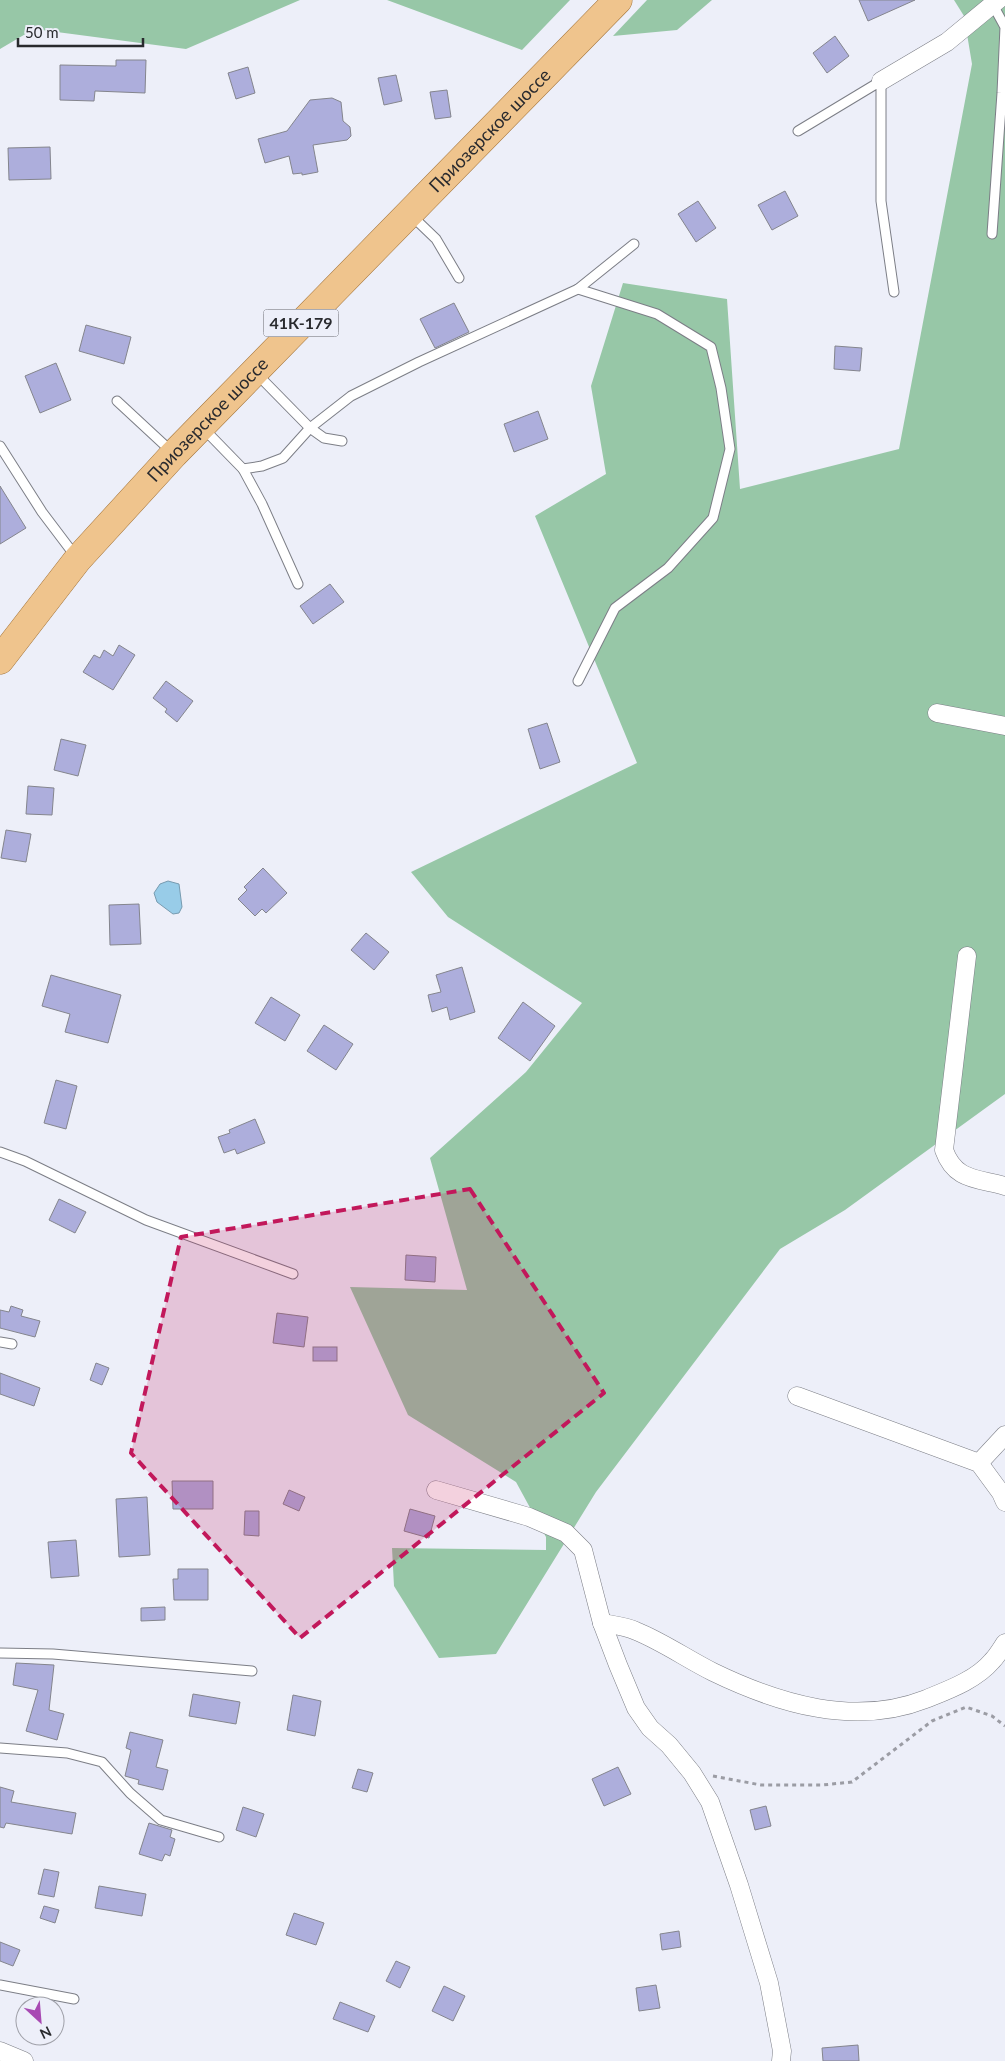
<svg xmlns="http://www.w3.org/2000/svg" width="1005" height="2061" viewBox="0 0 1005 2061" font-family="Lato,sans-serif">
<style>
.forest{fill:#97c7a7}
.water{fill:#98cce8;stroke:#779bb0}
.building{fill:#adaedc;stroke:#84858d}
.lines{fill:none;stroke-linecap:round;stroke-linejoin:round}
.service-casing{stroke:#7c7e86;stroke-width:11}
.minor-casing{stroke:#7c7e86;stroke-width:19}
.primary-casing{stroke:#a3743a;stroke-width:29}
.path{stroke:#9b9ca4;stroke-width:3;stroke-dasharray:4 4;stroke-linecap:butt}
.service{stroke:#fff;stroke-width:9}
.minor{stroke:#fff;stroke-width:18}
.primary{stroke:#efc48d;stroke-width:28}
.marked{fill:#c2185b;fill-opacity:0.2;stroke:#c2185b;stroke-width:4;stroke-dasharray:10 6;stroke-linejoin:round}
.labels{text-anchor:middle;stroke-width:4;stroke-linejoin:round;paint-order:stroke}
.shield{fill:#edeff9;stroke:#64656b;stroke-width:1}
.shield-label{font-size:16px;font-weight:bold;fill:#292a2e}
.street-label{font-size:18px;fill:#292a2e;stroke:#edeff9}
</style>
<rect width="100%" height="100%" fill="#edeff9"/>
<g class="forest">
<path d="M0,0H570L522,50L387,0H300L186,49L34,29L0,49Z"/>
<path d="M647,0H712L677,30L613,36Z"/>
<path d="M954,0H1005V1094L845,1210L780,1249L596,1492L496,1654L439,1658L394,1586L392,1548L546,1550V1537L516,1482L408,1415L350,1287L467,1290L430,1158L526,1072L582,1003L448,917L411,872L637,763L535,516L606,474L591,386L623,283L727,299L740,489L899,449L972,64L964,16Z"/>
</g>
<path class="water" d="M168,881L179,884L182,907L179,913L173,914L157,902L154,893L160,884Z"/>
<g class="building">
<path d="M859,0H915L868,21Z"/>
<path d="M835,36L849,56L827,73L813,53Z"/>
<path d="M116,60H146L145,93L95,91L94,101L60,100V65L116,66Z"/>
<path d="M248,67L255,93L236,99L228,73Z"/>
<path d="M396,75L402,101L384,105L378,78Z"/>
<path d="M447,90L451,117L435,119L430,92Z"/>
<path d="M332,98L341,102L343,121L350,127L351,136L347,140L313,145L318,172L302,175V173L293,174L289,156L265,163L258,139L287,131L310,100Z"/>
<path d="M50,147L51,179L9,180L8,148Z"/>
<path d="M785,191L798,216L772,230L758,205Z"/>
<path d="M698,201L716,228L696,242L678,214Z"/>
<path d="M454,303L469,332L435,348L420,319Z"/>
<path d="M86,325L131,337L124,364L79,351Z"/>
<path d="M835,346L862,348L860,371L834,369Z"/>
<path d="M56,363L71,400L40,413L25,376Z"/>
<path d="M538,411L548,439L514,452L504,424Z"/>
<path d="M0,486L26,528L0,544Z"/>
<path d="M330,584L344,602L313,624L300,606Z"/>
<path d="M119,645L135,655L113,690L83,672L94,655L100,658L104,650L113,656Z"/>
<path d="M166,681L193,701L177,722L165,712L167,709L153,698Z"/>
<path d="M547,723L560,762L540,769L528,729Z"/>
<path d="M61,739L86,745L78,776L54,770Z"/>
<path d="M28,786L54,788L52,815L26,814Z"/>
<path d="M6,830L31,834L26,862L1,858Z"/>
<path d="M263,868L287,893L266,913L262,909L255,916L238,899L247,890L244,887Z"/>
<path d="M139,904L141,944L110,945L109,905Z"/>
<path d="M366,933L389,952L374,970L351,950Z"/>
<path d="M462,967L475,1012L450,1020L447,1007L432,1012L428,995L441,992L436,975Z"/>
<path d="M51,975L121,995L108,1043L65,1032L70,1014L42,1006Z"/>
<path d="M271,997L300,1015L285,1041L255,1023Z"/>
<path d="M523,1002L555,1026L530,1061L498,1038Z"/>
<path d="M324,1025L353,1044L336,1070L307,1051Z"/>
<path d="M56,1080L77,1086L66,1129L44,1123Z"/>
<path d="M255,1119L265,1143L237,1154L235,1149L224,1153L218,1137L230,1133L229,1130Z"/>
<path d="M59,1199L86,1212L75,1233L49,1220Z"/>
<path d="M406,1255L436,1257L435,1282L405,1280Z"/>
<path d="M11,1306L23,1310L21,1316L40,1321L35,1337L0,1328V1310L9,1312Z"/>
<path d="M277,1313L308,1317L304,1347L273,1343Z"/>
<rect x="313" y="1347" width="24" height="14"/>
<path d="M96,1363L109,1368L102,1385L90,1380Z"/>
<path d="M0,1373L40,1388L34,1406L0,1394Z"/>
<path d="M172,1481H213V1509H173Z"/>
<path d="M289,1490L305,1497L299,1511L283,1504Z"/>
<path d="M147,1497L150,1555L119,1557L116,1499Z"/>
<path d="M410,1509L435,1516L429,1538L404,1531Z"/>
<path d="M245,1511H259V1536L244,1535Z"/>
<path d="M76,1540L79,1576L51,1578L48,1542Z"/>
<path d="M178,1569H208V1600H174L173,1579H178Z"/>
<path d="M165,1607V1620L141,1621V1608Z"/>
<path d="M16,1663L54,1665L49,1710L64,1714L57,1740L26,1731L38,1690L13,1685Z"/>
<path d="M193,1694L240,1702L236,1724L189,1716Z"/>
<path d="M293,1695L321,1701L315,1736L287,1730Z"/>
<path d="M130,1732L163,1740L156,1767L168,1770L163,1790L138,1784L139,1780L125,1776L131,1750L126,1748Z"/>
<path d="M618,1767L631,1794L604,1806L592,1779Z"/>
<path d="M358,1769L373,1773L367,1792L352,1788Z"/>
<path d="M0,1787L14,1791L11,1802L76,1813L72,1834L6,1823L4,1828L0,1827Z"/>
<path d="M766,1806L771,1826L755,1830L750,1810Z"/>
<path d="M243,1807L264,1814L256,1837L236,1830Z"/>
<path d="M149,1823L172,1830L170,1837L175,1839L170,1856L165,1854L162,1861L139,1854Z"/>
<path d="M44,1869L59,1872L54,1897L38,1894Z"/>
<path d="M99,1886L146,1894L142,1916L95,1908Z"/>
<path d="M44,1906L59,1910L55,1923L40,1918Z"/>
<path d="M294,1913L324,1923L316,1945L286,1935Z"/>
<path d="M679,1931L681,1947L662,1950L660,1934Z"/>
<path d="M0,1942L20,1950L13,1966L0,1961Z"/>
<path d="M396,1961L410,1967L400,1988L386,1981Z"/>
<path d="M656,1985L660,2008L639,2011L636,1988Z"/>
<path d="M444,1986L465,1996L453,2021L432,2011Z"/>
<path d="M340,2002L375,2016L368,2032L333,2019Z"/>
<path d="M858,2045L859,2061H823L822,2048Z"/>
</g>
<g class="lines">
<g class="service-casing">
<g id="service">
<path d="M798,131L881,81V201L894,292"/>
<path d="M411,215L436,239L459,278"/>
<path d="M992,234L1002,93L1005,27L993,5"/>
<path d="M578,289L657,314L711,347L721,388L730,449L713,518L668,568L615,608L578,681"/>
<path d="M256,373L310,428L324,438L342,441"/>
<path d="M117,401L172,452"/>
<path d="M203,428L243,469L262,504L298,584"/>
<path d="M0,446L42,512L76,557"/>
<path d="M243,469L262,466L283,458L310,428L351,396L419,362L578,289L634,244"/>
<path d="M0,1152L25,1161L146,1220L293,1274"/>
<path d="M0,1342L12,1344"/>
<path d="M0,1653L53,1654L252,1671"/>
<path d="M0,1748L67,1753L102,1762L130,1793L161,1820L219,1837"/>
<path d="M0,1985L74,1999"/>
</g>
</g>
<g class="minor-casing">
<g id="minor">
<path d="M881,81L947,42L998,0"/>
<path d="M937,713L1005,726"/>
<path d="M967,956L944,1150C955,1181 977,1178 1005,1186"/>
<path d="M797,1396L979,1463L1001,1493L1005,1502"/>
<path d="M979,1463L1005,1435"/>
<path d="M436,1490L529,1517L566,1533L583,1550L602,1623L618,1665L636,1708L650,1728L669,1745L692,1773L710,1802L739,1885L769,1983L782,2051L781,2061"/>
<path d="M602,1623C613,1625 626,1626 636,1631C663,1642 687,1659 713,1672C779,1704 855,1727 926,1699C948,1690 976,1680 992,1661C997,1656 1001,1649 1005,1643"/>
<path d="M0,2051L24,2061"/>
</g>
</g>
<g class="primary-casing">
<g id="primary">
<path id="s1" d="M0,660L78,559L174,454L618,0"/>
</g>
</g>
<path class="path" d="M713,1776L761,1785H822L852,1782L932,1721L966,1707L992,1716L1005,1726"/>
<use href="#service" class="service"/>
<use href="#minor" class="minor"/>
<use href="#primary" class="primary"/>
</g>
<path class="marked" d="M470,1189L604,1393L300,1638L131,1453L181,1237Z"/>
<g class="labels">
<rect class="shield" x="263.5" y="309.5" width="75" height="27" rx="4"/>
<g class="shield-label">
<text x="301" y="329">41К-179</text>
</g>
<g class="street-label">
<text dy="6" stroke="none"><textPath href="#s1" startOffset="722">Приозерское шоссе</textPath></text>
<text dy="6" stroke="none"><textPath href="#s1" startOffset="318">Приозерское шоссе</textPath></text>
</g>
</g>
<g transform="translate(40 2021) rotate(154)"><circle r="24" fill="#edeff9" stroke="#9fa0a8"/>
<path d="M0-4L9 19L0 12L-9 19Z" fill="#a84ab3"/>
<text y="-8" font-size="14" font-weight="bold" text-anchor="middle" fill="#292a2e">N</text>
</g>
<path d="M18 38v8h125v-8" fill="none" stroke="#292a2e" stroke-width="2.5"/>
<text x="25" y="38" font-size="15" fill="#292a2e" stroke="#edeff9" stroke-width="4" paint-order="stroke">50 m</text>
</svg>
